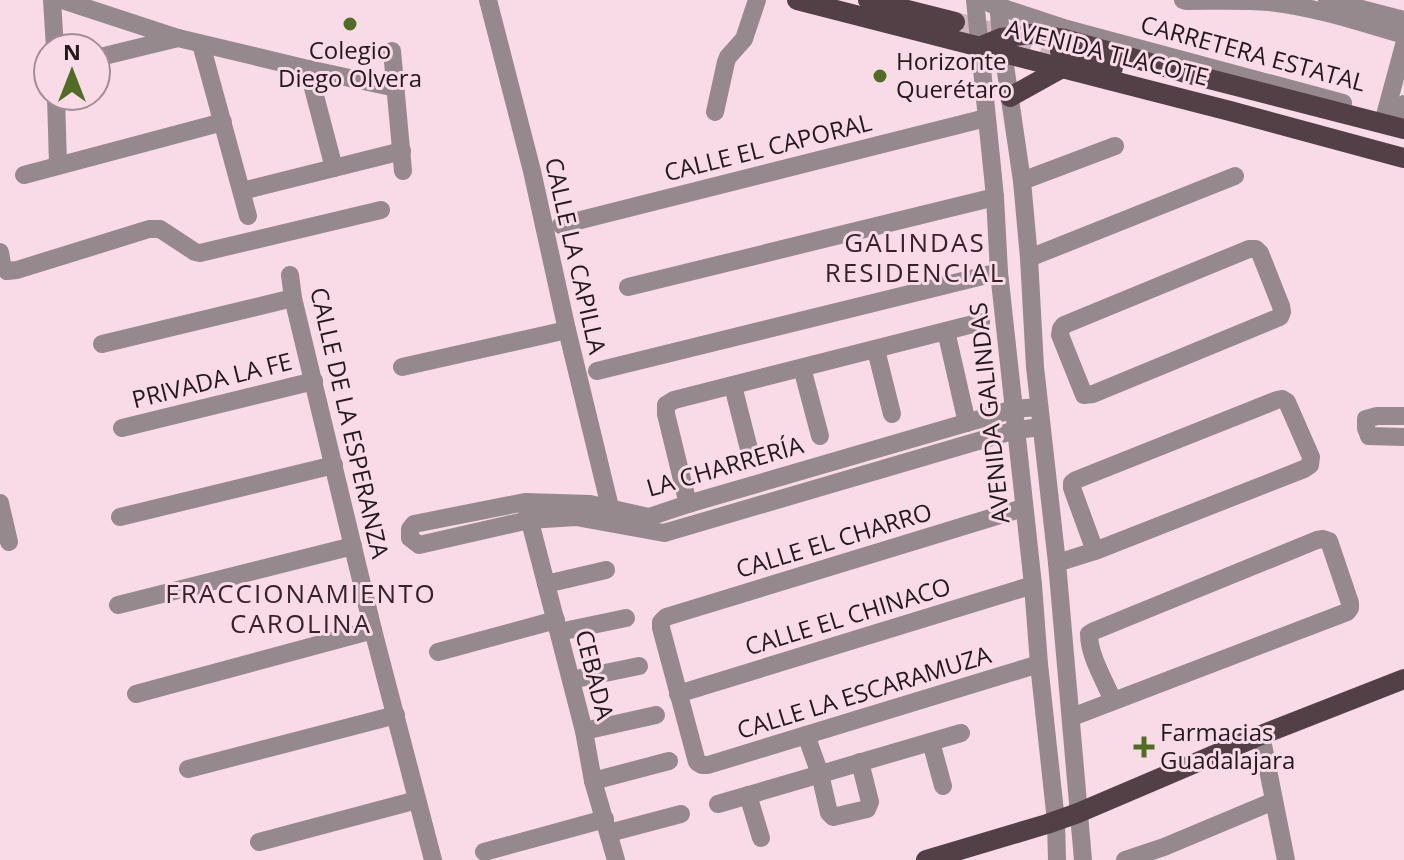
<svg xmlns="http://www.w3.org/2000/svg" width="1404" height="860" viewBox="0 0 1404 860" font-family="'Open Sans',sans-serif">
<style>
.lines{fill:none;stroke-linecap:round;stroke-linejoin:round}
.major-tunnel{stroke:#cdb4be;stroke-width:20;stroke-dasharray:20 10;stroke-linecap:butt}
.minor{stroke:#95898d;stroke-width:18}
.major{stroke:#534047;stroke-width:20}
.poi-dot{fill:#4f6e23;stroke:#f8dbe6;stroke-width:3}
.labels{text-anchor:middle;stroke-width:6;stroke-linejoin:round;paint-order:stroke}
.poi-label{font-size:24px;fill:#23191d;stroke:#f8dbe6;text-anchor:start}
.street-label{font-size:24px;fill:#23191d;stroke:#f8dbe6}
.neighbourhood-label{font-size:26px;letter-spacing:2px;fill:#37222b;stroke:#f8dbe6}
</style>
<rect width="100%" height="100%" fill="#f8dbe6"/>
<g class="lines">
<path class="major-tunnel" d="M955,22L1060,51"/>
<g class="minor">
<path d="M52,0L55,48"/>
<path d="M62,0L178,38L308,69L396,88"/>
<path d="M488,0L532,171L567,330L610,507V516"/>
<path d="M975,0L995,197L999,272L1033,585L1039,664L1056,821L1057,860"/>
<path d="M998,0L1001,38L1022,181L1029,258L1035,367L1057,563L1083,860"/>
<path d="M1183,0L1186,1C1214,1 1242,0 1269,2C1315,7 1360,22 1404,35"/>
<path d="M1327,0L1404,20"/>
<path d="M991,4L1067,29L1343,103"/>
<path d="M201,44L248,216"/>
<path d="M392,51L403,171"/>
<path d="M96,58L178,38"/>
<path d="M308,69L334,168"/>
<path d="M56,96L58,165"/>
<path d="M715,112L726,62L728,57L744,39L757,0"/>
<path d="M1385,115L1404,45"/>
<path d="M1400,119L1404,104"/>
<path d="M24,175L223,122"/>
<path d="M1022,181L1115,146"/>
<path d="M242,191L402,151"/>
<path d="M561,225L986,118"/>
<path d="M1249,249H1256L1260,253L1281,306L1282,312L1280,317L1093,394L1084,395L1060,335L1061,329L1064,325Z"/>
<path d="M0,252L2,264L7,271L17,270L149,229H160L195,252L200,253L381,210"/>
<path d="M1029,258L1235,176"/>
<path d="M290,275L293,298L373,630L433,860"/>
<path d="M628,287L995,197"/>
<path d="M946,331L967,423"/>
<path d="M102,344L293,298"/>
<path d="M876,350L892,414"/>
<path d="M402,367L567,330"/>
<path d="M802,368L820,436"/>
<path d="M597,371L999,272"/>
<path d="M733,386L751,457"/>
<path d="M1039,407L1014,409L688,504L649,517L590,504L525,502L414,524L410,529V538L419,545L529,520L576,517L664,533L1016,430L1041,427"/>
<path d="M1404,416H1377L1366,419V428L1369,436L1404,437"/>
<path d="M122,428L314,381"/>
<path d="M0,503L9,542"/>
<path d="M688,504L666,414V405L674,400L981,322"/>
<path d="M1023,508L666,617L661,622V628L697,762L702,765H708L1039,664"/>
<path d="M527,510L584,731L593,781L616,860"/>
<path d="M120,517L334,465"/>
<path d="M1057,563L1095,551L1304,469L1310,465L1311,457L1287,402L1282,399L1277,400L1076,480L1072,483V488L1095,551"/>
<path d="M546,584L606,570"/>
<path d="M118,605L353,546"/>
<path d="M559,632L626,618"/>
<path d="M438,652L556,620"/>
<path d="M571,680L639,666"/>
<path d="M136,694L373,630"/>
<path d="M678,694L1033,585"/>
<path d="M1072,717L1347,612L1350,608V603L1329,541L1323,539L1317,540L1094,631L1089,634C1089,656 1105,681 1113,701"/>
<path d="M584,731L656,715"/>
<path d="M806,735L820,774L829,813L833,817L867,809L870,802L860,762"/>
<path d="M1261,735L1286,860"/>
<path d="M931,742L943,786"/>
<path d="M188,769L396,715"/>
<path d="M593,781L669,761"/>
<path d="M748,795L761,838"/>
<path d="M718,804L961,733"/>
<path d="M609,833L681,814"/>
<path d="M259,842L417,800"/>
<path d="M484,852L605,819"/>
<path d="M1125,860L1164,847L1274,801"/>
</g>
<g class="major">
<path d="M797,0L1230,111L1404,158"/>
<path d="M868,0L955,22"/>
<path d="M979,47L1001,38L1031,34L1065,39L1182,72L1404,129"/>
<path d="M1060,51L1113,68"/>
<path d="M1010,97L1062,68"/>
<path d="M926,860L1047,824L1078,813L1261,735L1404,679"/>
</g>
</g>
<g class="poi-dot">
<circle cx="350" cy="24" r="8"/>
<circle cx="880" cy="76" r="8"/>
<path d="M1140 735h8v8h8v8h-8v8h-8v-8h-8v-8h8z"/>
</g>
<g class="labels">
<g class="poi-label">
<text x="350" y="59" text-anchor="middle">Colegio<tspan x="350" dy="28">Diego Olvera</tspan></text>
<text x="896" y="70">Horizonte<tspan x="896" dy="28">Querétaro</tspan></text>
<text x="1160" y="741">Farmacias<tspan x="1160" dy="28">Guadalajara</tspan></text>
</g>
<g class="street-label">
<text transform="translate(1107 53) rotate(14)" y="8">AVENIDA TLACOTE</text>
<text transform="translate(1253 54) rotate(15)" y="8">CARRETERA ESTATAL</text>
<text transform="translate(768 148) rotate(-14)" y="8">CALLE EL CAPORAL</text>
<text transform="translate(575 256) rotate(77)" y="8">CALLE LA CAPILLA</text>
<text transform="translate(212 381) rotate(-14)" y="8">PRIVADA LA FE</text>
<text transform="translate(990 413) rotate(-96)" y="8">AVENIDA GALINDAS</text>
<text transform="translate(349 423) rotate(77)" y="8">CALLE DE LA ESPERANZA</text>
<text transform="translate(725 467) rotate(-16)" y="8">LA CHARRERÍA</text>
<text transform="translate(834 541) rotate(-17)" y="8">CALLE EL CHARRO</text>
<text transform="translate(848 617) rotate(-17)" y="8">CALLE EL CHINACO</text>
<text transform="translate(594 675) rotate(76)" y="8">CEBADA</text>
<text transform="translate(864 693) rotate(-17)" y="8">CALLE LA ESCARAMUZA</text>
</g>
<g class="neighbourhood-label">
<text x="915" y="252">GALINDAS<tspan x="915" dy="30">RESIDENCIAL</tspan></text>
<text x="301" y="603">FRACCIONAMIENTO<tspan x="301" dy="30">CAROLINA</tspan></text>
</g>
</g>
<g transform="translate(72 72)"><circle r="38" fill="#f8dbe6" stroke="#a38d96" stroke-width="2"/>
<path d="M0-6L14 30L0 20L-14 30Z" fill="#4f6e23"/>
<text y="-12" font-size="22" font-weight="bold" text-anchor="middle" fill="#23191d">N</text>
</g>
</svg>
